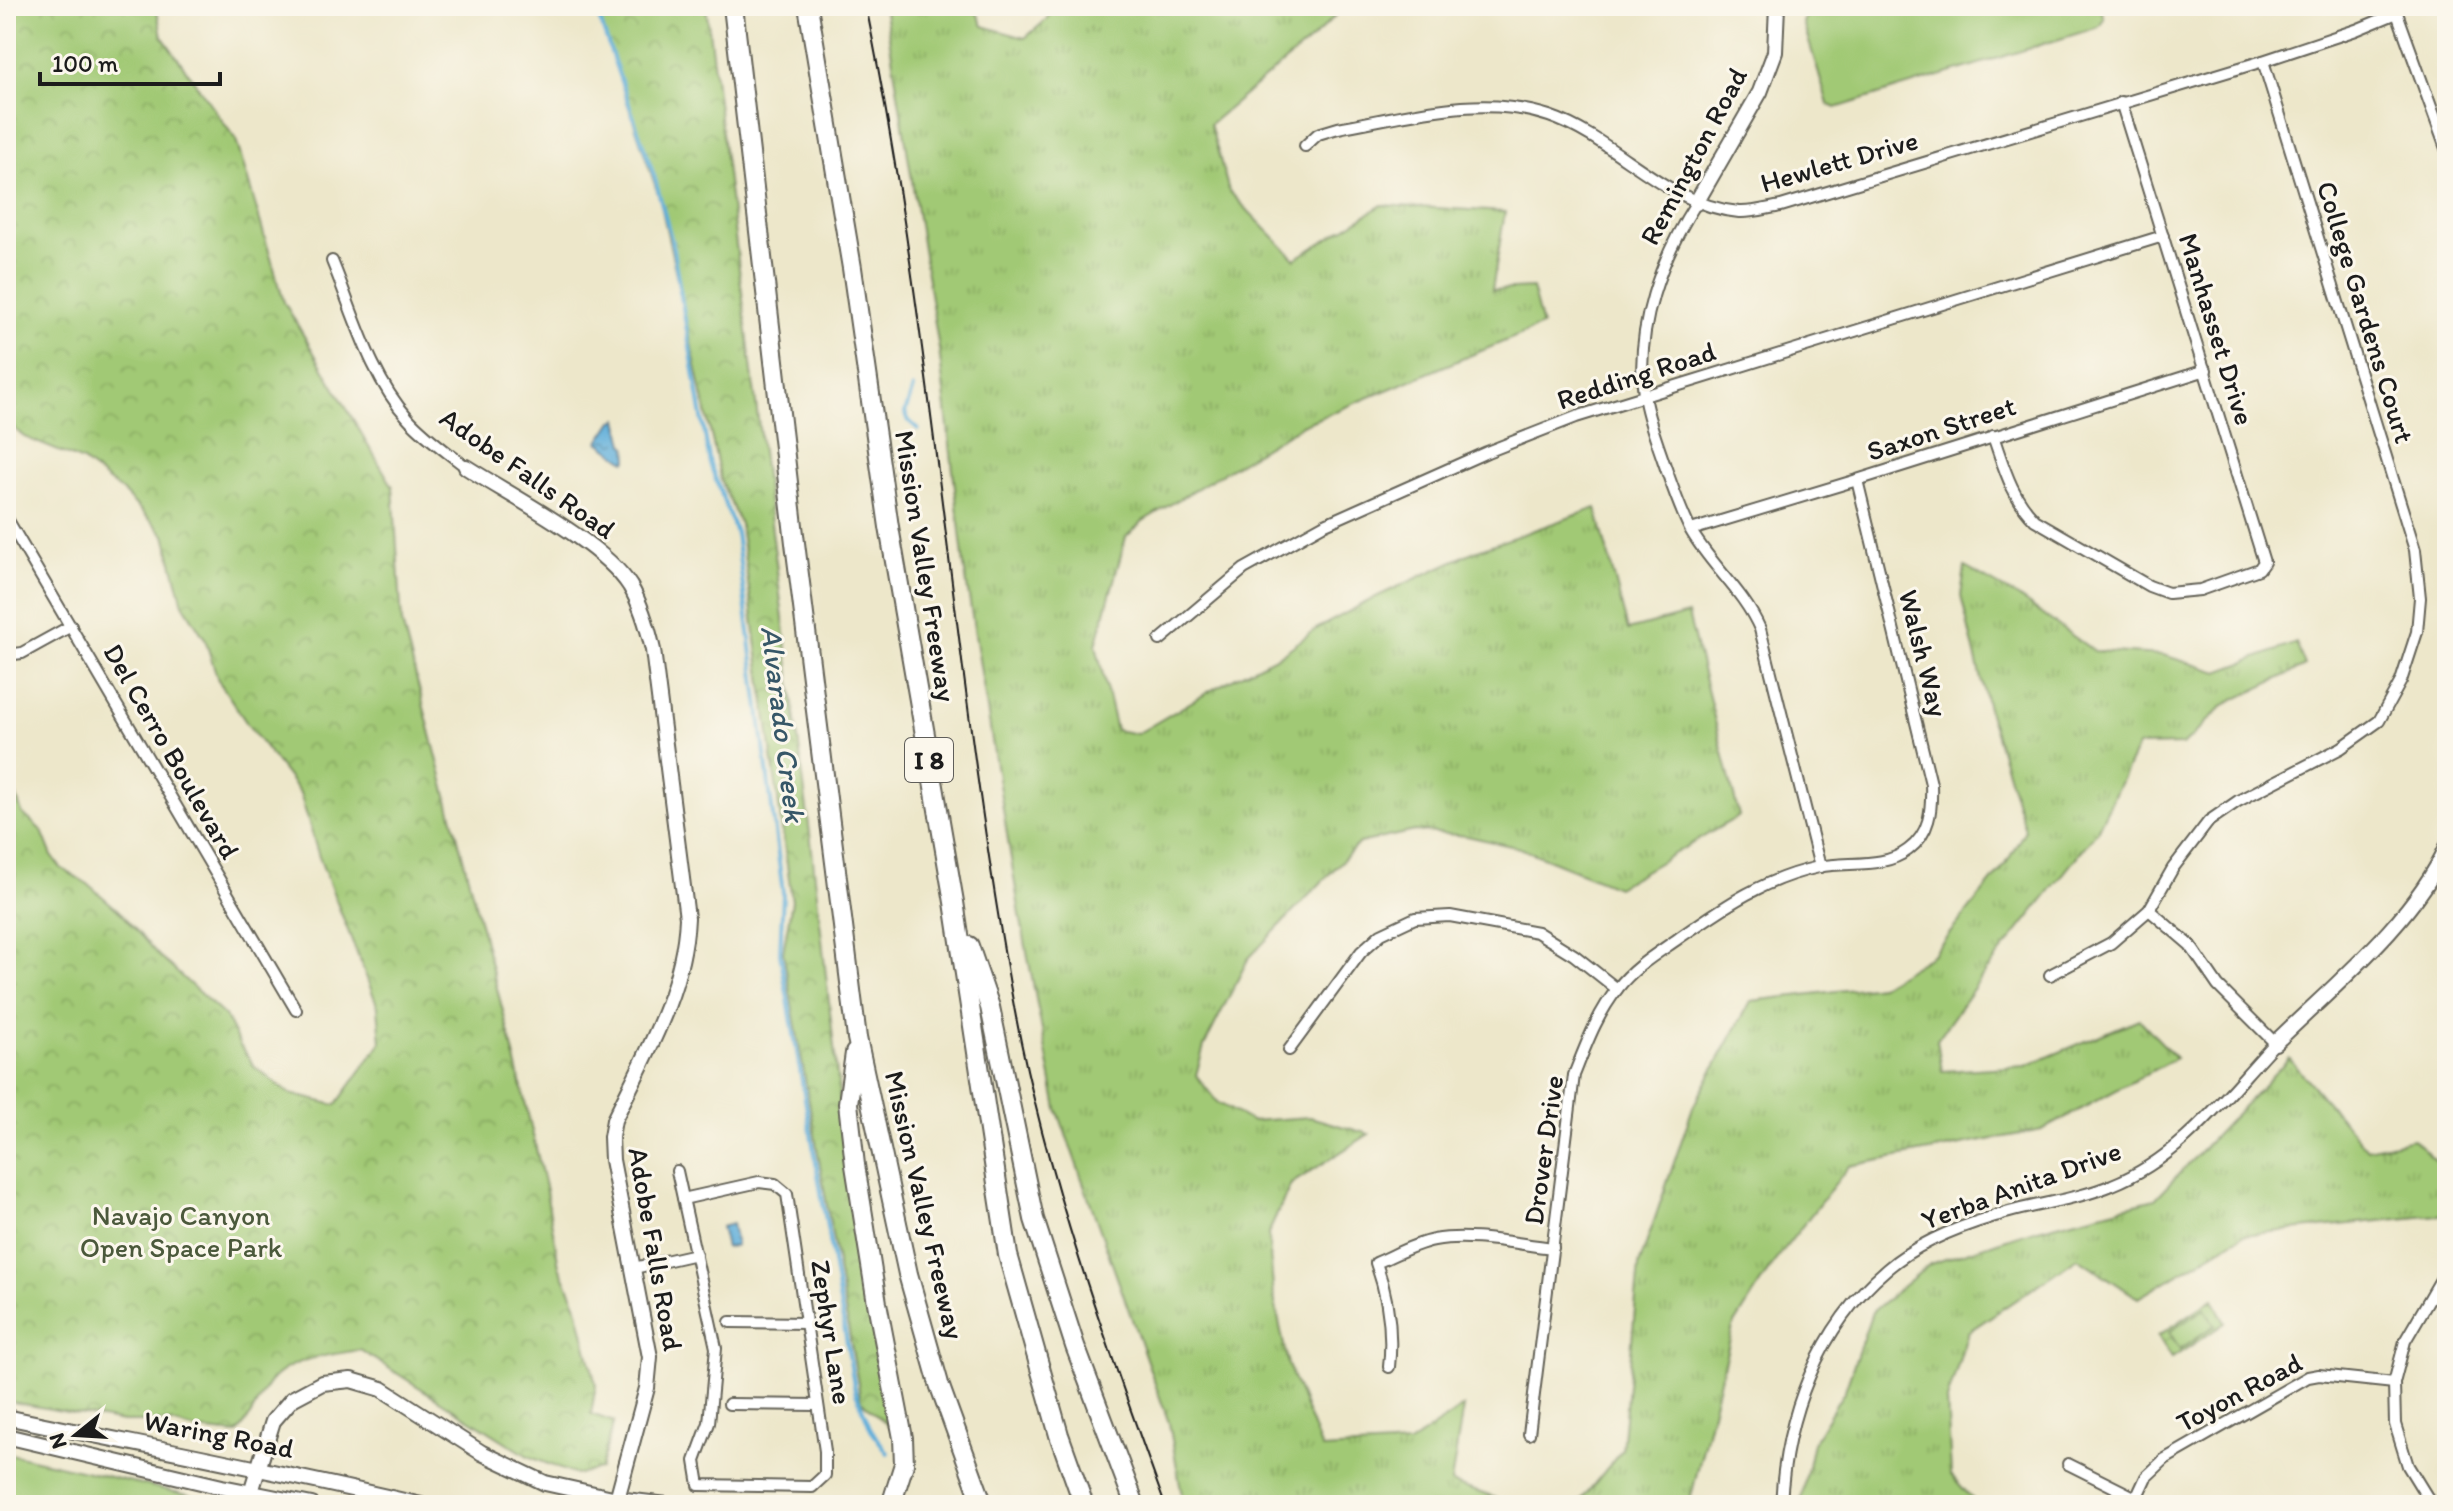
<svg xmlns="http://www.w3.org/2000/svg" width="2453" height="1511" viewBox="0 0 2453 1511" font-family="Itim,sans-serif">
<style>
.grass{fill:url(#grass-tufts);stroke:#5e7248;stroke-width:2}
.park{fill:url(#park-crowns);stroke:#5e7248;stroke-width:2}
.pitch{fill:#a1c974;stroke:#5e7248;stroke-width:2}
.water{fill:url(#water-ripples);stroke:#3e667b;stroke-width:2}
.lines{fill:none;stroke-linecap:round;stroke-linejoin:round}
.stream{stroke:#60afda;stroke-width:4}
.street-casing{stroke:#656359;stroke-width:14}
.secondary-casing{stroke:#656359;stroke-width:18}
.highway-casing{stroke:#656359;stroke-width:22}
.street{stroke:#fff;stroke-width:10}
.secondary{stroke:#fff;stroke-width:14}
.highway{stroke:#fff;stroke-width:18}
.tram{stroke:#1c1c1c;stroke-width:2}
.labels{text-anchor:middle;stroke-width:6;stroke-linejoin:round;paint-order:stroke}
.shield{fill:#fbf7ec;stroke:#5f5e5a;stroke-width:2}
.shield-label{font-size:26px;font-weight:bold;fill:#1c1c1c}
.street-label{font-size:28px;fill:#1c1c1c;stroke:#fbf7ec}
.park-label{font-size:28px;fill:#4b593b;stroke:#fbf7ec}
.water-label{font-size:30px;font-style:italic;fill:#375768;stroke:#fbf7ec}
</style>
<defs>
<pattern id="grass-tufts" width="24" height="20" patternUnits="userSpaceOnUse" patternTransform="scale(2)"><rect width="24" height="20" fill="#a1c974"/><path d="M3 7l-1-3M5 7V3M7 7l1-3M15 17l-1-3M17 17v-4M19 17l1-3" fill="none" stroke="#8aac64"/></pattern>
<pattern id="park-crowns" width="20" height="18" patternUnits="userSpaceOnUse" patternTransform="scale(2)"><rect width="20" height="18" fill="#a1c974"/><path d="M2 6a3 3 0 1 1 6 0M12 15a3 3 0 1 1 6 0" fill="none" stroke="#8aac64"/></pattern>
<pattern id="water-ripples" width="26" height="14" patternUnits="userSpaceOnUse" patternTransform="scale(2)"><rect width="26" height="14" fill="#60afda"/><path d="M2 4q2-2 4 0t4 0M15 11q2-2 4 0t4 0" fill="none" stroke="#4e8eb0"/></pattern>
</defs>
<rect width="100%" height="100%" fill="#fbf7ec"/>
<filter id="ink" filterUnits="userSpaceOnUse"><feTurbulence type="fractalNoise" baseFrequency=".0125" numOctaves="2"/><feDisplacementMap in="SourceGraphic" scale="16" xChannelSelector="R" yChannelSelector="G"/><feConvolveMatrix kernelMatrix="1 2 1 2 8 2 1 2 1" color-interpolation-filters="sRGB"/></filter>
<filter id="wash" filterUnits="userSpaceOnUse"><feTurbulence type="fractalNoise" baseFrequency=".006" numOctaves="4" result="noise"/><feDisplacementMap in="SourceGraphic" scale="32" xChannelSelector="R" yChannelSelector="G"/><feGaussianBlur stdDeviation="1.8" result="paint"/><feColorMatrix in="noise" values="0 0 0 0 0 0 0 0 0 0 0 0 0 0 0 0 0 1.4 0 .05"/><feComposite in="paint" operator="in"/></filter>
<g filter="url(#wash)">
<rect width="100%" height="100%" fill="#ede7ca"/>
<g class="grass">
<path d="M884,6H974L983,26L1025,38L1045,21L1055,6H1345L1313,38L1210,124L1229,191L1295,259L1382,205L1505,212L1492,290L1532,288L1542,326L1302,425L1143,521L1126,537L1096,645L1116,730L1137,734L1217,687L1285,652L1316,629L1376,597L1475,551L1596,508L1628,630L1688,614L1739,816L1617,887L1520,848L1467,836L1415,831L1359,843L1248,959L1204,1046L1196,1075L1217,1102L1251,1121L1310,1117L1369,1134L1291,1184L1268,1234L1274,1297L1288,1365L1322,1449L1409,1444L1463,1407L1451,1483L1517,1505H1185L1183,1501L1169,1423L1057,1109L1020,915L964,566L939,349Z"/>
<path d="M1965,567L2018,597L2094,651L2163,655L2219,672L2296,643L2305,666L2224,705L2183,745L2138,746L2097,831L1981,978L1937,1040L1942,1071L2026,1066L2139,1019L2176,1058L2042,1130L1849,1166L1772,1265L1733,1327L1689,1505H1577L1622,1450L1639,1265L1693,1107L1751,1001L1880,986L1933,954L2006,864L2025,830L1989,713L1961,596Z"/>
<path d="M2289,1058L2367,1149L2413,1139L2447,1171V1214L2243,1235L2138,1298L2078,1258L1968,1332L1947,1400L1951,1475L1978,1505H1800L1813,1442L1845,1390L1872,1312L1930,1264L2034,1230L2155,1199Z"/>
</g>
<g class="park">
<path d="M6,6H156L162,36L236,140L284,302L393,487L402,623L512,1046L546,1191L559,1266L576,1303L596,1385L591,1414L614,1422L600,1469L576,1475L528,1456L360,1350C330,1355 285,1358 267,1386C256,1403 251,1419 237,1434L196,1430L169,1422H123L6,1401V765L22,813L42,831L52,856L61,868L88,884L118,910L159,956L225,1016L239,1044L255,1067L290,1094L336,1105L381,1042L378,1007L319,857L300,793L248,725L218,680L205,639L183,604L165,535L124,493L83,461L24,437L6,421V254L11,247L6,229Z"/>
<path d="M595,6H706L811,841L850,1191L866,1298L893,1430L861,1401L783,952L792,901L740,524L721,481L660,200Z"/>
<path d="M2213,1299L2225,1323L2172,1358L2158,1336Z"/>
</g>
<g class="pitch">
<path d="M1831,6H2100L2104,19L2099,27L1836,108L1828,104L1803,22L1807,14Z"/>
<path d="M2204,1309L2215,1325L2180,1349L2169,1332Z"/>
<path d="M6,1453L232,1505H6Z"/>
</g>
<g class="water">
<path d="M618,419L624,444L627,447L628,460L625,461L599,442L613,421Z"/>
<path d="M732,1224L736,1245L726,1248L721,1227Z"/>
</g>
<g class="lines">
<g class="stream">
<path d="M595,6L655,179L671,238L710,464L736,533L783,893L780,953L786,988L855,1390L871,1430L888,1453"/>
<path d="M913,388L905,413L909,421L918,429"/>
<path d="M923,1501L926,1505"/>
</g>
</g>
</g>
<g filter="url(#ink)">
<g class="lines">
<g class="street-casing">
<g id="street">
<path d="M1305,146L1318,134L1338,128C1406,116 1481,93 1549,116C1617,139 1664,205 1739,212C1752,213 1768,208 1781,206L2263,61L2356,30L2397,13L2447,151"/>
<path d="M1696,203C1661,258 1635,328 1644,395C1647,417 1656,439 1663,460C1671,483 1679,507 1690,529C1710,565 1743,590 1760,629L1820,867"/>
<path d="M332,261C354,314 370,376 408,418C425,437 446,451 466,467"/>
<path d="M1993,436C2004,467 2011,496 2035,520L2149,586L2168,593L2200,590L2259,569L2264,562L2121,102"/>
<path d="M6,517L296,1010"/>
<path d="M1691,530L1857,480L2206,370"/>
<path d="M1160,640L1244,569L1323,525L1487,452L1576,417L1644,396L2163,236"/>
<path d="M6,655L22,653L71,626"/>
<path d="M2050,975L2111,943L2149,910L2173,868L2209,821L2238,801L2341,748L2379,721L2401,681L2417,632L2420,598L2415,550L2263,61"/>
<path d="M1289,1050L1361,952L1381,934L1415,918L1450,916L1537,932L1574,955L1617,989"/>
<path d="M677,1171L716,1348L709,1423L695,1461L699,1485L812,1487L825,1475V1451L787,1194L775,1184L759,1182L683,1199"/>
<path d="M634,1268L696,1254"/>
<path d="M730,1322L806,1323"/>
<path d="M1389,1367C1393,1331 1388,1297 1376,1263C1395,1255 1413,1244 1434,1240C1472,1233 1515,1244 1553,1248"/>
<path d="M729,1404L818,1405"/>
<path d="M1529,1434L1574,1075C1586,1045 1597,1014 1618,988C1634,967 1658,953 1679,938C1725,906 1763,879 1819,867C1848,861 1883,869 1908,850C1930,834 1932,810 1931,784L1857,480"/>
<path d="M2068,1464L2136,1498"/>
<path d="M1781,1505C1785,1417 1818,1327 1887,1269C1917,1243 1958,1227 1995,1216C2032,1204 2077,1200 2112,1185C2182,1157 2225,1096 2275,1043L2218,986L2190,945L2149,910"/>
<path d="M2133,1505L2146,1477L2165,1459L2308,1377L2319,1375L2394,1383"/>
<path d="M2432,1505L2408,1466L2395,1424L2394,1383L2405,1341L2447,1269"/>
</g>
</g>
<g class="secondary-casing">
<g id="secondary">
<path d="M1696,203L1760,92L1775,52L1777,6"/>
<path d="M466,467C511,496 602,542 630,586C642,606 648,628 653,650L687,918C684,990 645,1056 614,1120L611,1137L612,1160L650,1357L647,1388L617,1499"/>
<path d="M2275,1043C2332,987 2414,921 2447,847"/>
<path d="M6,1417C144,1446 283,1472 421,1505"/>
<path d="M6,1436L222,1487L312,1505"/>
<path d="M251,1492L273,1421L292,1399L322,1383L351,1380L382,1389L482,1453L545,1483L617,1499L667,1505"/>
</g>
</g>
<g class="highway-casing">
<g id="highway">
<path d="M733,6L795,543L857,1038L908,1274L939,1384L983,1505"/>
<path d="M808,6L852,268L889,527L954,902L1008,1255L1059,1435L1084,1505"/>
<path d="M969,946L990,1007L1034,1219L1075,1346L1135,1505"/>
<path d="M855,1053L848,1103L855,1165L877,1303L903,1438L904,1464L891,1505"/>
</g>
</g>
<use href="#street" class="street"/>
<use href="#secondary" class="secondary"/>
<use href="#highway" class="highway"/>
<path class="tram" d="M866,6C934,338 953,678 1015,1012C1047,1181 1106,1343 1165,1505"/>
</g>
</g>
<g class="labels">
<rect class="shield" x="905" y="738" width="48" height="44" rx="6"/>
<g class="shield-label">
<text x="929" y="769">I 8</text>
</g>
<g class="street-label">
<text transform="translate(1693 156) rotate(-62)" y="10">Remington Road</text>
<text transform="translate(1839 161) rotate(-16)" y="10">Hewlett Drive</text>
<text transform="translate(2366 312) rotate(73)" y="10">College Gardens Court</text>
<text transform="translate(2217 329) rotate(73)" y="10">Manhasset Drive</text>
<text transform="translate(1636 375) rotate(-18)" y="10">Redding Road</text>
<text transform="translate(1941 428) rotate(-18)" y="10">Saxon Street</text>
<text transform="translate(528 473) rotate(35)" y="10">Adobe Falls Road</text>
<text transform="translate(926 566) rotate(81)" y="10">Mission Valley Freeway</text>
<text transform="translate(1924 653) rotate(76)" y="10">Walsh Way</text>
<text transform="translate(172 751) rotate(60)" y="10">Del Cerro Boulevard</text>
<text transform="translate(1543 1150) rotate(-82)" y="10">Drover Drive</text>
<text transform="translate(2021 1185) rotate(-20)" y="10">Yerba Anita Drive</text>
<text transform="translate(925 1205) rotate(77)" y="10">Mission Valley Freeway</text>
<text transform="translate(656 1249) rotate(80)" y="10">Adobe Falls Road</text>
<text transform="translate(832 1332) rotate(81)" y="10">Zephyr Lane</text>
<text transform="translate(2239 1392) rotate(-28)" y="10">Toyon Road</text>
<text transform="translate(219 1434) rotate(11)" y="10">Waring Road</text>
</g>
<g class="park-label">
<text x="181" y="1225">Navajo Canyon<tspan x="181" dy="32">Open Space Park</tspan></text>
</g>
<g class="water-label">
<text transform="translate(783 724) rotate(83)" y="10">Alvarado Creek</text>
</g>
</g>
<rect width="2453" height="1511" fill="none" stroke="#fbf7ec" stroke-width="32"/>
<g transform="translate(76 1435) rotate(252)" stroke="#fbf7ec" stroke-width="6" paint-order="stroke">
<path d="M0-6L14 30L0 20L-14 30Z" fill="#1c1c1c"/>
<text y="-12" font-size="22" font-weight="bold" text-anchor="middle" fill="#1c1c1c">N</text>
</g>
<path d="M40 72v12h180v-12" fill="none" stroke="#1c1c1c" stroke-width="4"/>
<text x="52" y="72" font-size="24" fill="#1c1c1c" stroke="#fbf7ec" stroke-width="6" paint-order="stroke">100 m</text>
</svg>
